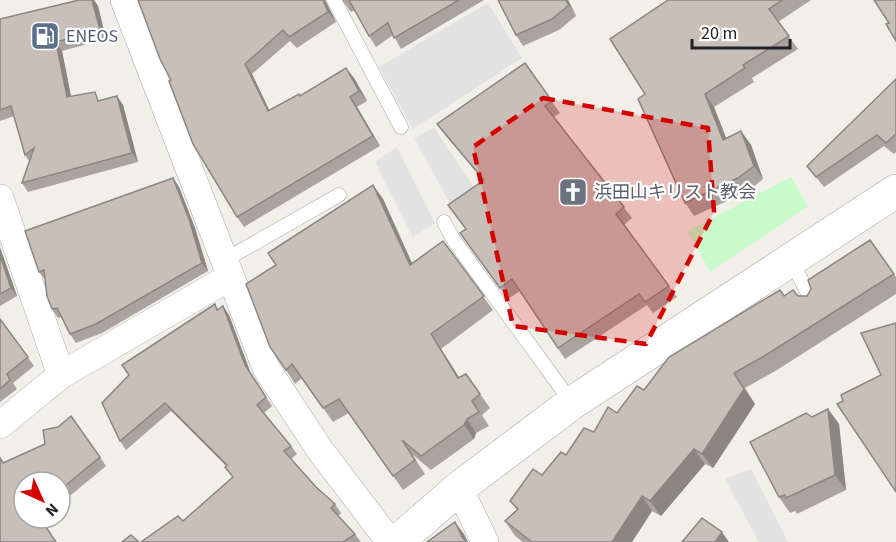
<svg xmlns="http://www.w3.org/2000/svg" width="896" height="542" viewBox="0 0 896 542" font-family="'Source Sans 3','Noto Sans JP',sans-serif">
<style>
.park{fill:#c8facc}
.parking{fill:#e2e2e2}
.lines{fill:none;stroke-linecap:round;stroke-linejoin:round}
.service-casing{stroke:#a9a9a9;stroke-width:15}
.minor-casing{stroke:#a9a9a9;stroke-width:28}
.tertiary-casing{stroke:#a9a9a9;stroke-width:34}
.service{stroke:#fff;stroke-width:14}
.minor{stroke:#fff;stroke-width:27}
.tertiary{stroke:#fff;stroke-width:33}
.wall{fill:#aba49e}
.shaded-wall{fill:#8b8681}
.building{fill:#c7bfb8;stroke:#8b8681;stroke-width:1.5}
.marked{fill:#d40000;fill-opacity:0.2;stroke:#d40000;stroke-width:4.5;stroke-dasharray:12 8;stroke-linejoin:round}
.labels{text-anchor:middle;stroke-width:4.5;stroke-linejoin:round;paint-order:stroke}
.service-label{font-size:18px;fill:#4e5e75;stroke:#fff;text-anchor:start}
.worship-label{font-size:18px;fill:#5b616d;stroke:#fff;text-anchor:start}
</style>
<rect width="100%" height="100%" fill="#f2efe9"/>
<path class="park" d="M791,177L808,206L710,272L688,231Z"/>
<g class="parking">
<path d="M488,3L522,58L413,129L379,67Z"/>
<path d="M434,128L475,189L452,207L414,138Z"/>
<path d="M397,147L435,223L413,237L375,162Z"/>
<path d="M751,469L788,542H759L725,479Z"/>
</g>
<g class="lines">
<g class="service-casing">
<g id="service">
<path d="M334,0L401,127"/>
<path d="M444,222L453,239L572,403"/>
<path d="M791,260L813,303"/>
<path d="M223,261L339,195"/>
</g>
</g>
<g class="minor-casing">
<g id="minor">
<path d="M124,0L266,368L320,450L390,542"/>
<path d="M0,198L61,375"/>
<path d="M0,425L61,375L230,277"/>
<path d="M459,488L485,542"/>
</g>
</g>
<g class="tertiary-casing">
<path id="tertiary" d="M397,542L459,488L572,403L896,191"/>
</g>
<use href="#service" class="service"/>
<use href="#minor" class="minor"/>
<use href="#tertiary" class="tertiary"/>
</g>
<g class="wall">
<path d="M79,0H94L98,6L106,39L62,51L71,97L101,101L117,96L123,105L138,162L28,192L22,183L29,161L25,155L14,116L0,121V19Z"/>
<path d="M138,0H325L336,22L297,48L290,41L252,74L269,110L300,96L354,78L367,101L357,107L380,146L244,227L237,217L171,80Z"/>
<path d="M342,0H484L401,49L393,35L376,47L369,36L355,10L351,12Z"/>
<path d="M498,0H568L576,16L559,30L523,46L516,35Z"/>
<path d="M668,0H811L778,22L798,49L752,78L754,82L714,107L726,138L741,131L751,145L763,179L747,192L694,216L685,203Z"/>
<path d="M525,63L560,113L554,117L632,218L624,225L677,297L653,313L647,305L565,359L520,291L508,299L460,233L466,229L448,205L483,180L445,135L437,124Z"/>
<path d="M896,79V152L894,154L884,146L824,187L807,166Z"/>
<path d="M173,178L179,187L195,228L208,271L102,333L76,343L70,334L62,317L58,318L52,309L46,281L39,272Z"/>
<path d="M373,185L383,199L412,263L443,241L493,310L441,349L459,377L466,374L490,408L482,415L489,426L476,433L474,439L431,470L412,454L425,474L403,490L349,413L333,422L302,378L295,384L286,370L276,265Z"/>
<path d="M870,240L896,277V294L777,370L745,388L755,404L713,468L705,464L661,516L652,511L632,542H523L515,536L505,521L517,510L510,501L542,475L644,390L780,290L784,295L807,296Z"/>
<path d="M0,248L17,296L0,306Z"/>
<path d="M218,309L229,315L251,374L272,406L264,413L291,446L297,454L291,459L316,487L335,504L341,513L338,516L355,534L361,542H141L183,521L233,478L225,467L226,466L171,411L126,450L120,441Z"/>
<path d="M0,319L34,366L13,383L17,389L0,402Z"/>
<path d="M828,409L839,424L846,490L797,514L795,511L790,513L779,497L812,417Z"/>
<path d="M0,457L4,463L100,457L106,466L60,504V482L24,518H43L0,542Z"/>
</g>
<g class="shaded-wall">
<path d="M92,0H94L98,6L106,39L100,30Z"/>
<path d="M323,0H325L336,22L328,12Z"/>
<path d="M566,0H568L576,16L569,5Z"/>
<path d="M56,42L62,51L73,106L67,97Z"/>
<path d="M245,64L252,74L275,122L268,111Z"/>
<path d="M346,68L354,78L367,101L359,91Z"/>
<path d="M705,94L714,107L732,153L723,140Z"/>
<path d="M117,96L123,105L138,162L132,153Z"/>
<path d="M350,97L357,107L380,146L373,136Z"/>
<path d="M741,131L751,145L763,179L754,166Z"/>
<path d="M173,178L179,187L195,228L208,271L202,263Z"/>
<path d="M373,185L383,199L419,279L410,265Z"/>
<path d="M0,248L1,250L17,296L11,288L0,255Z"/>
<path d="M223,306L229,315L251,374L272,406L245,365Z"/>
<path d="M431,334L441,349L468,392L458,378Z"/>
<path d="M734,373L755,404L713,468L702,454Z"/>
<path d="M828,409L839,424L846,490L835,475Z"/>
<path d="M467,419L476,433L474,439L464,425Z"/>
<path d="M694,449L705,464L661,516L650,501Z"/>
<path d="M642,496L652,511L632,542H612Z"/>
<path d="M455,522L464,534L468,542L462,537Z"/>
<path d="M722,532L729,542H715Z"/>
</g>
<g class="building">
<path d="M79,0H92L100,30L56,42L67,97L95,92L98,101L117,96L132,153L22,183L34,148L25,155L11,106L0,110V19Z"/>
<path d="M138,0H323L328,12L289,37L283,30L245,64L268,111L299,94L300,96L346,68L359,91L350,97L373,136L237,217L193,144L169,81L171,80L160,59Z"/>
<path d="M349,0H459L394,38L388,23L369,36Z"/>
<path d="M498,0H566L569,5L552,19L516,35Z"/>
<path d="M668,0H782L769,9L789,36L743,65L745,68L705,94L723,140L741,131L754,166L738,178L685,203L638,99L645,94L610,39Z"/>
<path d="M874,0H896V41L886,24L889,23Z"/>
<path d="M525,63L552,101L545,106L624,207L616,214L669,286L645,302L639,294L558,348L512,279L500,288L460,233L466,229L448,205L484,180L437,124Z"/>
<path d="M896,79V134L886,143L877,135L816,177L807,166Z"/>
<path d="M173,178L189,219L202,263L96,324L70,334L57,308L52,309L47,296L44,270L39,272L25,231Z"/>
<path d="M373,185L410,265L443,241L484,296L431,334L458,378L466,374L480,394L472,401L479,412L467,419L464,425L421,456L402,440L415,460L393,476L339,399L323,408L292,364L286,370L270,347L246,284L276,265L268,253Z"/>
<path d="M870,240L894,274L766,355L734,373L744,389L702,454L694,449L650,501L642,496L612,542H532L505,521L518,509L510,501L533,469L542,475L561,452L566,455L584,428L594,432L608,407L617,413L637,386L644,390L669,357L780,290L784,296L793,290L798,296H807L811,289L808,280Z"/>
<path d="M0,255L11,288L0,294Z"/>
<path d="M215,304L217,310L223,306L245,365L266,397L257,405L291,446L284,451L316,487L335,504L331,508L355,534L343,542H141L178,516L183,521L233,477L225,467L227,465L165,403L120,441L102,403L129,375L122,365Z"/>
<path d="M0,319L28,357L7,374L10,380L0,389Z"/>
<path d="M896,323V492L837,404L843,401L841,395L881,375L861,333Z"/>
<path d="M828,409L835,475L786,498L785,495L779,497L750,442L806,413L812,417Z"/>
<path d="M71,416L100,457L60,490V482H24V518H40L56,542H0V458L3,463L45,444L43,430L58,427Z"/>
<path d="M702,518L722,532L715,542H682Z"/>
<path d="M455,522L462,537L467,542H427Z"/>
<path d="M131,535L139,542H122Z"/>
</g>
<path class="marked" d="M543,98L708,128L714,212L646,344L513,326L473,147Z"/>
<defs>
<g id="fuel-square" transform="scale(1.5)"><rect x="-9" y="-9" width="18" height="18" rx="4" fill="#5c6f8a" stroke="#fff"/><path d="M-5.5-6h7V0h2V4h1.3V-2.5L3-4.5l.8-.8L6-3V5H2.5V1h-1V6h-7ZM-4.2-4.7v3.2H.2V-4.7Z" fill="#fff"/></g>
<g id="church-square" transform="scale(1.5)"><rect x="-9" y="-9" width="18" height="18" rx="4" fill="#6b7280" stroke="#fff"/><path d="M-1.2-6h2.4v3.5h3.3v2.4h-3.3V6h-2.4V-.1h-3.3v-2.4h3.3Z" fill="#fff"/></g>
</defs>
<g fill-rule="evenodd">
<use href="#fuel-square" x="45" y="36"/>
<use href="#church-square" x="573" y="192"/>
</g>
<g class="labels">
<g class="service-label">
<text x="66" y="42">ENEOS</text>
</g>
<g class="worship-label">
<text x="594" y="198">浜田山キリスト教会</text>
</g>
</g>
<g transform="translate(42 500) rotate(135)"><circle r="28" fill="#ffffff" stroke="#a7a7a7" stroke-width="1.5"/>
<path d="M0-4.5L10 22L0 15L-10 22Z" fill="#d40000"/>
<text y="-9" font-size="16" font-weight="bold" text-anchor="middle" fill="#222222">N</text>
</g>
<path d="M692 39v9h98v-9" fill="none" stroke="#222222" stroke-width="3"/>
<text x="701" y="39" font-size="18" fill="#222222" stroke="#ffffff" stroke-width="4.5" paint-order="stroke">20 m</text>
</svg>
